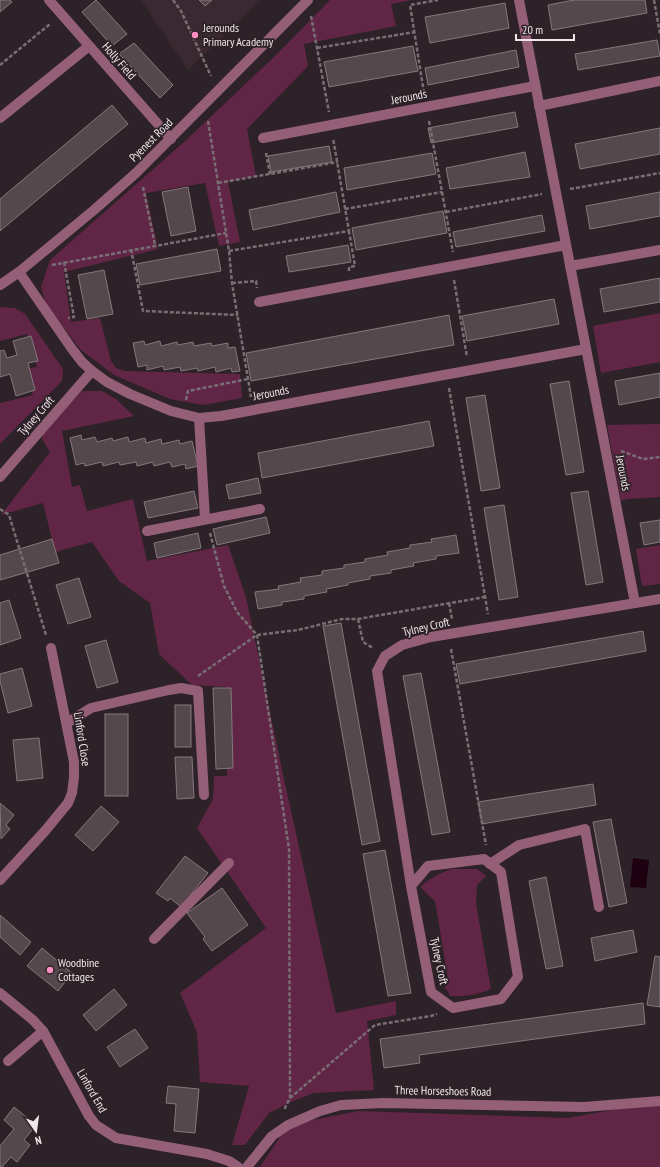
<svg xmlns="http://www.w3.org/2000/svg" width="660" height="1167" viewBox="0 0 660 1167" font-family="'PT Sans Narrow',sans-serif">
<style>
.built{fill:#3a2930}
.green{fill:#612645}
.water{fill:#1f0010}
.building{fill:#54484d;stroke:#85787d}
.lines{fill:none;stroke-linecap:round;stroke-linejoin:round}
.path{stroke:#786e73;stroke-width:2.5;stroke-dasharray:4 2;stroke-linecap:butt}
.minor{stroke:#955f78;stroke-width:10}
.poi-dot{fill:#fb8fc4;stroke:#2d2227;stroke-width:1.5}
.labels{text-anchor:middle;stroke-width:3.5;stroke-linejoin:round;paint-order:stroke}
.poi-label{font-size:12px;fill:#eee6e9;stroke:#2d2227;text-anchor:start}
.street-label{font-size:12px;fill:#eee6e9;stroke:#2d2227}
</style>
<rect width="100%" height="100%" fill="#2d2227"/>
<path class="built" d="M141,0H261L188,70Z"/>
<g class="green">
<path d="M330,0H412L391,4L396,26L304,44L308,66L247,129L256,176L228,182L240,242L219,246L205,183L146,193L158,249L64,272L71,322L100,318L111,361L116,368L125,371L240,374L242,398L203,405L170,399L114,375L81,350L46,305L41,287L50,260L184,142L275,56Z"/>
<path d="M0,307L15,308L25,314L63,369L62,381L0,444V403L33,395L25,369L37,367L27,334L0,341Z"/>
<path d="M660,313V362L601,373L593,326Z"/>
<path d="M82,391H102L116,399L134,416L62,431L72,487L80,485L87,511L133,499L147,561L228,545L246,597L285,784L336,1013L396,1001V1015L367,1021L374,1090L314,1093L293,1101L269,1113L245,1145H232L249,1086L200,1082L197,1032L180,993L266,928L197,828L213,799L214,776H227L226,687L192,685L159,654L150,603L119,581L92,542L55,552L43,503L1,515L50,452L42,439L43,431Z"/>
<path d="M660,424V497L627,499L621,501L607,425Z"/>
<path d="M660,545V584L642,586L636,549Z"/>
<path d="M452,869H477L486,876L477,885L476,904L491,989C477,995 464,997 450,996L444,985H449L435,901L420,887C430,878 440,873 452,869Z"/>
<path d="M660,1101V1167H260L288,1125L358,1111L568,1118Z"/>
</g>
<path class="water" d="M633,858L649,860L646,888L630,887Z"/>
<g class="building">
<path d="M0,0H10L12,2L0,12Z"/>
<path d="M96,0L127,34L112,46L82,12Z"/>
<path d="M199,0H212L205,6Z"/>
<path d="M574,0H645L647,13L552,30L548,5Z"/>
<path d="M505,3L509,28L430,43L425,17Z"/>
<path d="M657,40L660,56L578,70L575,54Z"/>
<path d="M134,43L173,85L160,98L119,54Z"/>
<path d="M413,46L418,71L329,87L324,62Z"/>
<path d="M516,50L519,67L428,85L425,68Z"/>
<path d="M112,105L128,124L0,231V199Z"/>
<path d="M515,112L518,127L431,143L428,128Z"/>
<path d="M660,128V154L580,169L575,144Z"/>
<path d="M329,146L332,162L271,172L268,156Z"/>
<path d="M525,152L530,177L450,189L446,168Z"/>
<path d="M432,153L436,174L347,190L344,168Z"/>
<path d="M188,187L196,231L171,236L162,192Z"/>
<path d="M336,192L340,212L253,230L249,210Z"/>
<path d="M660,192V216L590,229L586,206Z"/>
<path d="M443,211L447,233L356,250L352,228Z"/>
<path d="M542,215L545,231L456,247L453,232Z"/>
<path d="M348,245L351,262L289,272L286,256Z"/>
<path d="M217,249L221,271L140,285L136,264Z"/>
<path d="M104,270L113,314L87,319L78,275Z"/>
<path d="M660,278V302L604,312L600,289Z"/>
<path d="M554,299L559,324L467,341L462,316Z"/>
<path d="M449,315L454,345L251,381L246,353Z"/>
<path d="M31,336L38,361L28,363L35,390L16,396L10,374L0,377V351L4,350L7,358L17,355L13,341Z"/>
<path d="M144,341L145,345L160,341L161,346L177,342L178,345L193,342L194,346L211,343L212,346L228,343V348L235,347L240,371L232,372L231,368L216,372L215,367L198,371L197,368L181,371L180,367L164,370L163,366L147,370V365L138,367L133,343Z"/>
<path d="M660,373V397L619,405L615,381Z"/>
<path d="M569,381L584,472L566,475L550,384Z"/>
<path d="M485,395L500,488L481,491L466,398Z"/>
<path d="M429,421L434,446L262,478L258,453Z"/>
<path d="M81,435L82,440L95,437L97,442L112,438L113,441L128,437L129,442L145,438L146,443L161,439L162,444L179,440L180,444L192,441L198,466L186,469L185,464L172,467L170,462L154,466L153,462L137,466L136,462L120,465L119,462L103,466L102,462L85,466L84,463L76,465L70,438Z"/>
<path d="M258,478L261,493L229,499L226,485Z"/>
<path d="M194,491L198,508L148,518L144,502Z"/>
<path d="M588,491L603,582L586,585L571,493Z"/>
<path d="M504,505L518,597L499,600L484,508Z"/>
<path d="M266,517L270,533L217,545L213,529Z"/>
<path d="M660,520V542L644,545L640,523Z"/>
<path d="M198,533L201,548L157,558L154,543Z"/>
<path d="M456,535L459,553L436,556V559L413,563L414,566L391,570V573L370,576V579L348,583V585L326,589L327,592L304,596V599L282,602V605L258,609L255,592L279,589L278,586L301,582L300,578L322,575V571L344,568V565L365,562V559L388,555L387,552L410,548V545L432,542L431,539Z"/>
<path d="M52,539L59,563L0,580V555Z"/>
<path d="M79,578L91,617L68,624L56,585Z"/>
<path d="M9,600L21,638L0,645V603Z"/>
<path d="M341,623L380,841L362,845L323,626Z"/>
<path d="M643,631L646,651L460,684L456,664Z"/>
<path d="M106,640L118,682L97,688L85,646Z"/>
<path d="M22,668L32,706L8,713L0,681V674Z"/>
<path d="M421,673L450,832L432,835L403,676Z"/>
<path d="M213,688H231L233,768L216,769Z"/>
<rect x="175" y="705" width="16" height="42"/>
<rect x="105" y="714" width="23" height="82"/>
<path d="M39,738L43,778L17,781L13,740Z"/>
<path d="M175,757H192L194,798L177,799Z"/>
<path d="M593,784L596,805L482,824L478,802Z"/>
<path d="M0,803L14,815L6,825L10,829L1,839Z"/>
<path d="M101,806L119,822L93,851L75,835Z"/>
<path d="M611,819L627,903L609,907L593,822Z"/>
<path d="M385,850L411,993L388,996L363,854Z"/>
<path d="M185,856L208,873L181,907L170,898L168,901L156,893Z"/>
<path d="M546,877L563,966L546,969L529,881Z"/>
<path d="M222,888L248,925L212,951L203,939L205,937L187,913Z"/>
<path d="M0,915L31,942L20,955L0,937Z"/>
<path d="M633,930L637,952L595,961L591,938Z"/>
<path d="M42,948L72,973L58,991L27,966Z"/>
<path d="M655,956L660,957V1007L647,1005Z"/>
<path d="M114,989L127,1005L96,1031L83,1015Z"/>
<path d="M643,1003L645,1024L419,1055L420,1063L384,1068L380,1039Z"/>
<path d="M135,1029L148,1048L120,1067L107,1047Z"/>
<path d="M168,1086L199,1089L195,1133L174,1131L176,1104L166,1103Z"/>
<path d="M14,1107L36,1125L24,1140L30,1145L17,1162L11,1157L2,1167H0V1146L14,1129L4,1120Z"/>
</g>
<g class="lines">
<g class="path">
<path d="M173,0L181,11L211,76"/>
<path d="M654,0L660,34"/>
<path d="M311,16L329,112"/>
<path d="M317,48L415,32"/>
<path d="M0,65L50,24"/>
<path d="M424,93L410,5L438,0"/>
<path d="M208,121L229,251L232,283L251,397"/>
<path d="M429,121L453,252"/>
<path d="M266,153L270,174"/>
<path d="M218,183L338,162"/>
<path d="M143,187L155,245"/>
<path d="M570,189L660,173"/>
<path d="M345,209L442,192"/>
<path d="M446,212L542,194"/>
<path d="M131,249L143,311L238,315"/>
<path d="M229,251L349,231L333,138"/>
<path d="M64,262L74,317L68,318"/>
<path d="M52,265L226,233"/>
<path d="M349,271V267L355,266L349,231"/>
<path d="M454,280L467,357"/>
<path d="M232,283L256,281L257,288"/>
<path d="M449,388L488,614"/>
<path d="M186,400L188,391L248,379"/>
<path d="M621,451L643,459L660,457"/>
<path d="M0,509L9,515L46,635"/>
<path d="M210,533L224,586L237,612L257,635L289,849L290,1098L284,1110"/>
<path d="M449,603L452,619"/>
<path d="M358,619L363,642L373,648"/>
<path d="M451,649L486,845"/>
<path d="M198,676L257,635L298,630L342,619H358L485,597"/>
<path d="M290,1098L375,1025L431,1016L437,1014"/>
</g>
<g class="minor">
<path d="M49,0L171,139"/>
<path d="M519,0L635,603"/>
<path d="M539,106L660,81"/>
<path d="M0,118L89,46"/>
<path d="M263,138L535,86"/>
<path d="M570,266L660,250"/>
<path d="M19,272L72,349L82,362L92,371L107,382L130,394L171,411L199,418L221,416L586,349"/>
<path d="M0,285L19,272L94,210L136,173L308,0"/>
<path d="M259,302L566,245"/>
<path d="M199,418L205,519"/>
<path d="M0,477L92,371"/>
<path d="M147,531L260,509"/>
<path d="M67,723L91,708L169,690L181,688L198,691L204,795"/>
<path d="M490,864L519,845L585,829L599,907"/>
<path d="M0,880L45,831L68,803L72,793L74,777V762L51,648"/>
<path d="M411,886L428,866L484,859L501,872L518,977L501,999L453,1008L431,992L411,886L377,671L385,656L402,645L431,637L660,599"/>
<path d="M154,939L229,863"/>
<path d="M0,993L33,1020L43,1031L89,1116L96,1125L116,1138L207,1154L229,1161L238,1167"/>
<path d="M8,1061L43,1031"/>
<path d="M247,1167L272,1136L288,1125L320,1111L341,1105L383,1103L584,1107L660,1101"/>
</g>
</g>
<g class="poi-dot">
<circle cx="195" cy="35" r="4"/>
<circle cx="50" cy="970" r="4"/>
</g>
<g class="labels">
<g class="poi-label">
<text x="203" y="32">Jerounds<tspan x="203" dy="14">Primary Academy</tspan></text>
<text x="58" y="967">Woodbine<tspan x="58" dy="14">Cottages</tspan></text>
</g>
<g class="street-label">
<text transform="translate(119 61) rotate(49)" y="4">Holly Field</text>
<text transform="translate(409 97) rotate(-11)" y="4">Jerounds</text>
<text transform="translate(151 140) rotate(-45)" y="4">Pyenest Road</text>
<text transform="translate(271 393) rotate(-11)" y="4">Jerounds</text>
<text transform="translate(36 416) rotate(-49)" y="4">Tylney Croft</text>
<text transform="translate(623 473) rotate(79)" y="4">Jerounds</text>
<text transform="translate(426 627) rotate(-13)" y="4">Tylney Croft</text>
<text transform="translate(82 739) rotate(81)" y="4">Linford Close</text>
<text transform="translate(439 961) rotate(78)" y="4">Tylney Croft</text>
<text transform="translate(92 1091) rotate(60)" y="4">Linford End</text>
<text transform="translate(443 1091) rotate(1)" y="4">Three Horseshoes Road</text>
</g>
</g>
<g transform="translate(36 1131) rotate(166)" stroke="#2d2227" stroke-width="3" paint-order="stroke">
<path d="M0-3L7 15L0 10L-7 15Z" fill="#eee6e9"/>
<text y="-6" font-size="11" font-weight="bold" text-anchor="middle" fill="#eee6e9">N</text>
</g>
<path d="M516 34v6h58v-6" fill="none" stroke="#eee6e9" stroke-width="2"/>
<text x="522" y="34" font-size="12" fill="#eee6e9" stroke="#2d2227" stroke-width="3" paint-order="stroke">20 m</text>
</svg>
